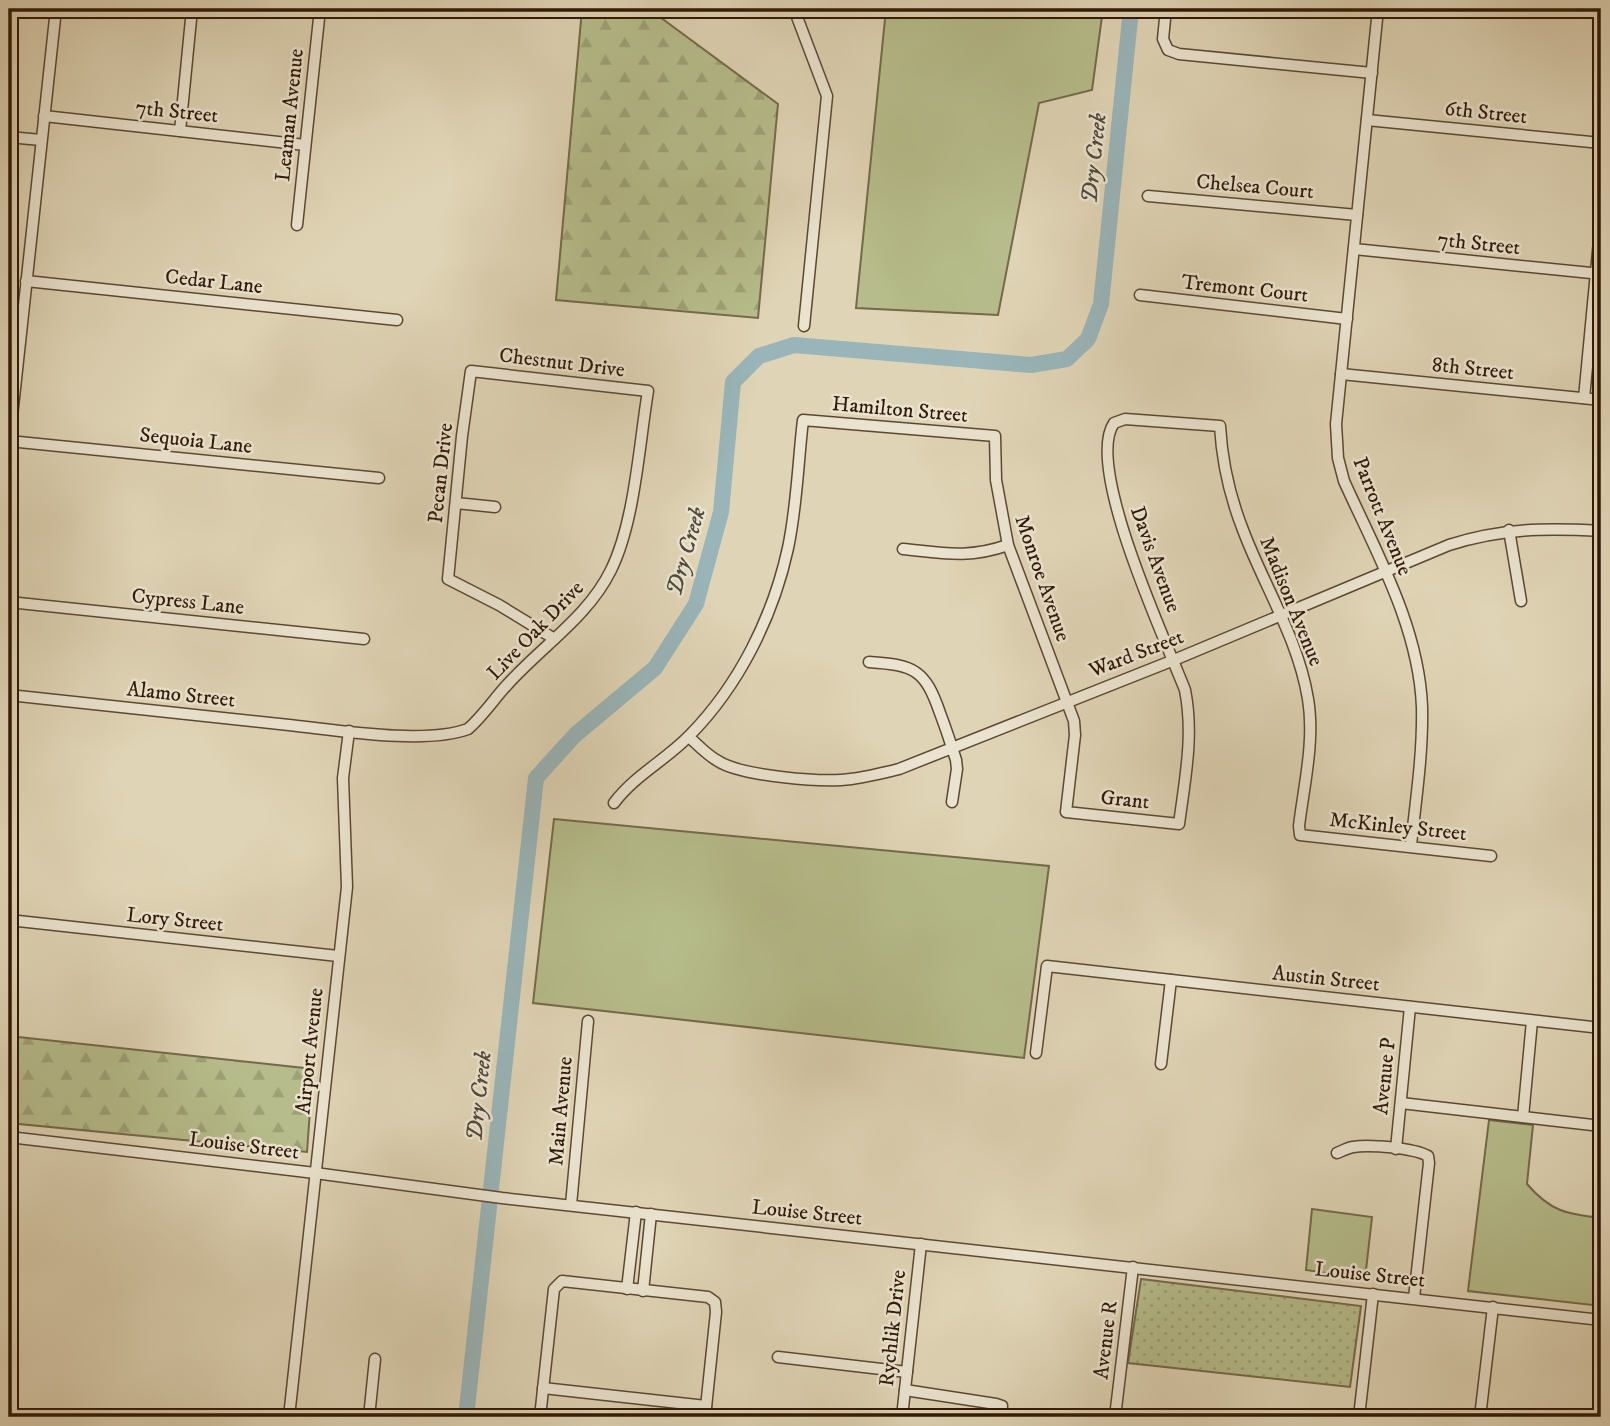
<svg xmlns="http://www.w3.org/2000/svg" width="1610" height="1426" viewBox="0 0 1610 1426" font-family="'IM FELL DW Pica',serif">
<style>
.green{fill:#b6bc8b;stroke:#746a49;stroke-width:2}
.forest{fill:url(#forest-firs);stroke:#746a49;stroke-width:2}
.park{fill:url(#park-dots);stroke:#746a49;stroke-width:2}
.lines{fill:none;stroke-linecap:round;stroke-linejoin:round}
.river{stroke:#99b5b9;stroke-width:16}
.minor-casing{stroke:#5c4832;stroke-width:13}
.minor{stroke:#eae3cf;stroke-width:10}
.labels{text-anchor:middle;stroke-width:5;stroke-linejoin:round;paint-order:stroke}
.street-label{font-size:21px;fill:#311907;stroke:#eae3cf}
.water-label{font-size:23px;font-style:italic;fill:#50483c;stroke:#eae3cf}
</style>
<defs>
<pattern id="forest-firs" width="22" height="20" patternUnits="userSpaceOnUse" patternTransform="scale(1.75)"><rect width="22" height="20" fill="#b6bc8b"/><path d="M5 1l3.5 6h-7zM16 11l3.5 6h-7z" fill="#9da176"/></pattern>
<pattern id="park-dots" width="8" height="8" patternUnits="userSpaceOnUse" patternTransform="scale(1.75)"><rect width="8" height="8" fill="#b6bc8b"/><path d="M2 2h.1M6 6h.1" fill="none" stroke="#9da176" stroke-width="1.8" stroke-linecap="round"/></pattern>
</defs>
<rect width="100%" height="100%" fill="#dfd4b5"/>
<filter id="stains"><feTurbulence type="fractalNoise" baseFrequency=".00286" numOctaves="4"/><feColorMatrix values="0 0 0 0 .2 0 0 0 0 .09 0 0 0 0 .02 0 0 0 .5 -.17"/></filter>
<radialGradient id="worn" r=".72"><stop offset=".6" stop-color="#630" stop-opacity="0"/><stop offset="1" stop-color="#630" stop-opacity=".3"/></radialGradient>
<g class="green">
<path d="M886,9H1103L1092,90L1039,103L998,315L856,308Z"/>
<path d="M554,819L1049,866L1024,1058L533,1003Z"/>
<path d="M1489,1120L1533,1125L1527,1184C1551,1212 1567,1214 1601,1218V1306L1468,1291Z"/>
<path d="M1312,1209L1372,1217L1365,1279L1306,1270Z"/>
</g>
<g class="forest">
<path d="M582,9H649L778,104L758,318L556,300Z"/>
<path d="M9,1036L313,1069L307,1152L9,1123Z"/>
</g>
<path class="park" d="M1141,1279L1361,1306L1350,1387L1128,1363Z"/>
<g class="lines">
<path class="river" d="M466,1417L536,778L575,735L655,668L696,604L721,512L733,382L759,356L794,345L1031,365L1067,359L1088,339L1101,304L1131,9"/>
<g class="minor-casing">
<g id="minor">
<path d="M794,9L827,96L804,326"/>
<path d="M1166,9L1163,39L1168,50L1179,54L1372,73"/>
<path d="M1378,9L1336,424L1338,458L1344,481C1376,552 1419,627 1422,707C1423,753 1416,799 1411,845"/>
<path d="M1558,9L1601,13"/>
<path d="M44,116L305,145"/>
<path d="M1367,120L1601,143"/>
<path d="M180,131L192,9"/>
<path d="M9,137L41,140"/>
<path d="M1148,196L1357,215"/>
<path d="M297,225L320,9"/>
<path d="M1354,249L1601,274"/>
<path d="M26,281L397,320"/>
<path d="M1140,295L1347,319"/>
<path d="M1341,374L1601,400"/>
<path d="M1584,398L1601,220"/>
<path d="M9,441L379,478"/>
<path d="M9,444L56,9"/>
<path d="M456,503L495,507"/>
<path d="M1509,530L1521,601"/>
<path d="M903,549C943,553 968,559 1008,545"/>
<path d="M9,602L364,639"/>
<path d="M869,662C915,665 925,670 940,713C946,729 951,744 956,760L957,769L952,802"/>
<path d="M9,695C102,705 195,715 289,725C336,730 425,745 468,729C483,716 494,699 507,685C542,646 588,617 611,570C635,521 639,445 648,391L471,371L462,436L448,579L499,605L553,638"/>
<path d="M689,737C698,745 707,755 718,761C741,776 823,783 851,779C867,777 883,773 899,769L1174,660L1449,545C1502,528 1546,528 1601,531"/>
<path d="M614,803C635,775 666,760 690,735C739,685 773,617 788,548C797,506 798,462 803,420L995,436L996,480L1008,545L1074,721L1075,735L1066,812L1179,824C1185,779 1194,735 1185,690C1166,641 1084,466 1114,423L1125,419L1220,426C1222,462 1230,497 1243,530C1264,586 1298,638 1308,699C1315,740 1304,785 1299,826L1300,835L1491,856"/>
<path d="M9,920L338,956"/>
<path d="M1036,1053L1047,966L1601,1028"/>
<path d="M1161,1064L1171,980"/>
<path d="M1401,1103L1601,1126"/>
<path d="M1523,1117L1532,1021"/>
<path d="M9,1137L315,1173L502,1198L1601,1320"/>
<path d="M1396,1149L1410,1007"/>
<path d="M1337,1153C1342,1151 1347,1148 1353,1147C1369,1144 1414,1148 1428,1156L1429,1163L1414,1298"/>
<path d="M571,1205L588,1021"/>
<path d="M627,1289L636,1212"/>
<path d="M643,1291L651,1214"/>
<path d="M778,1357L907,1372"/>
<path d="M543,1388L706,1406"/>
<path d="M905,1390L996,1404L1002,1406L1001,1417"/>
<path d="M289,1417L347,887L343,778L349,731"/>
<path d="M369,1417L375,1359"/>
<path d="M540,1417L554,1289L562,1281L708,1297L715,1302L716,1312L705,1417"/>
<path d="M902,1417L921,1244"/>
<path d="M1115,1417L1133,1267"/>
<path d="M1359,1417L1373,1294"/>
<path d="M1480,1417L1493,1307"/>
</g>
</g>
<use href="#minor" class="minor"/>
</g>
<g class="labels">
<g class="street-label">
<text transform="translate(177 111) rotate(6)" y="7">7th Street</text>
<text transform="translate(1486 112) rotate(6)" y="7">6th Street</text>
<text transform="translate(289 115) rotate(-84)" y="7">Leaman Avenue</text>
<text transform="translate(1255 186) rotate(5)" y="7">Chelsea Court</text>
<text transform="translate(1479 243) rotate(6)" y="7">7th Street</text>
<text transform="translate(214 281) rotate(6)" y="7">Cedar Lane</text>
<text transform="translate(1245 288) rotate(6)" y="7">Tremont Court</text>
<text transform="translate(562 362) rotate(7)" y="7">Chestnut Drive</text>
<text transform="translate(1473 368) rotate(6)" y="7">8th Street</text>
<text transform="translate(900 409) rotate(5)" y="7">Hamilton Street</text>
<text transform="translate(196 440) rotate(6)" y="7">Sequoia Lane</text>
<text transform="translate(440 473) rotate(-84)" y="7">Pecan Drive</text>
<text transform="translate(1383 516) rotate(68)" y="7">Parrott Avenue</text>
<text transform="translate(1156 559) rotate(70)" y="7">Davis Avenue</text>
<text transform="translate(1043 578) rotate(71)" y="7">Monroe Avenue</text>
<text transform="translate(188 601) rotate(6)" y="7">Cypress Lane</text>
<text transform="translate(1292 601) rotate(68)" y="7">Madison Avenue</text>
<text transform="translate(535 630) rotate(-46)" y="7">Live Oak Drive</text>
<text transform="translate(1136 653) rotate(-21)" y="7">Ward Street</text>
<text transform="translate(181 694) rotate(6)" y="7">Alamo Street</text>
<text transform="translate(1125 799) rotate(6)" y="7">Grant</text>
<text transform="translate(1398 826) rotate(6)" y="7">McKinley Street</text>
<text transform="translate(175 919) rotate(6)" y="7">Lory Street</text>
<text transform="translate(1326 978) rotate(6)" y="7">Austin Street</text>
<text transform="translate(309 1051) rotate(-84)" y="7">Airport Avenue</text>
<text transform="translate(1384 1076) rotate(-84)" y="7">Avenue P</text>
<text transform="translate(560 1111) rotate(-85)" y="7">Main Avenue</text>
<text transform="translate(244 1145) rotate(7)" y="7">Louise Street</text>
<text transform="translate(807 1212) rotate(6)" y="7">Louise Street</text>
<text transform="translate(1370 1274) rotate(6)" y="7">Louise Street</text>
<text transform="translate(892 1328) rotate(-84)" y="7">Rychlik Drive</text>
<text transform="translate(1105 1340) rotate(-83)" y="7">Avenue R</text>
</g>
<g class="water-label">
<text transform="translate(1093 158) rotate(-84)" y="8">Dry Creek</text>
<text transform="translate(685 551) rotate(-74)" y="8">Dry Creek</text>
<text transform="translate(478 1096) rotate(-84)" y="8">Dry Creek</text>
</g>
</g>
<rect width="1610" height="1426" fill="none" stroke="#dfd4b5" stroke-width="35"/>
<rect x="10" y="10" width="1589" height="1405" fill="none" stroke="#311907" stroke-width="3.5"/>
<rect x="18" y="18" width="1575" height="1391" fill="none" stroke="#311907" stroke-width="2"/>
<rect width="100%" height="100%" filter="url(#stains)"/>
<rect width="100%" height="100%" fill="url(#worn)"/>
</svg>
